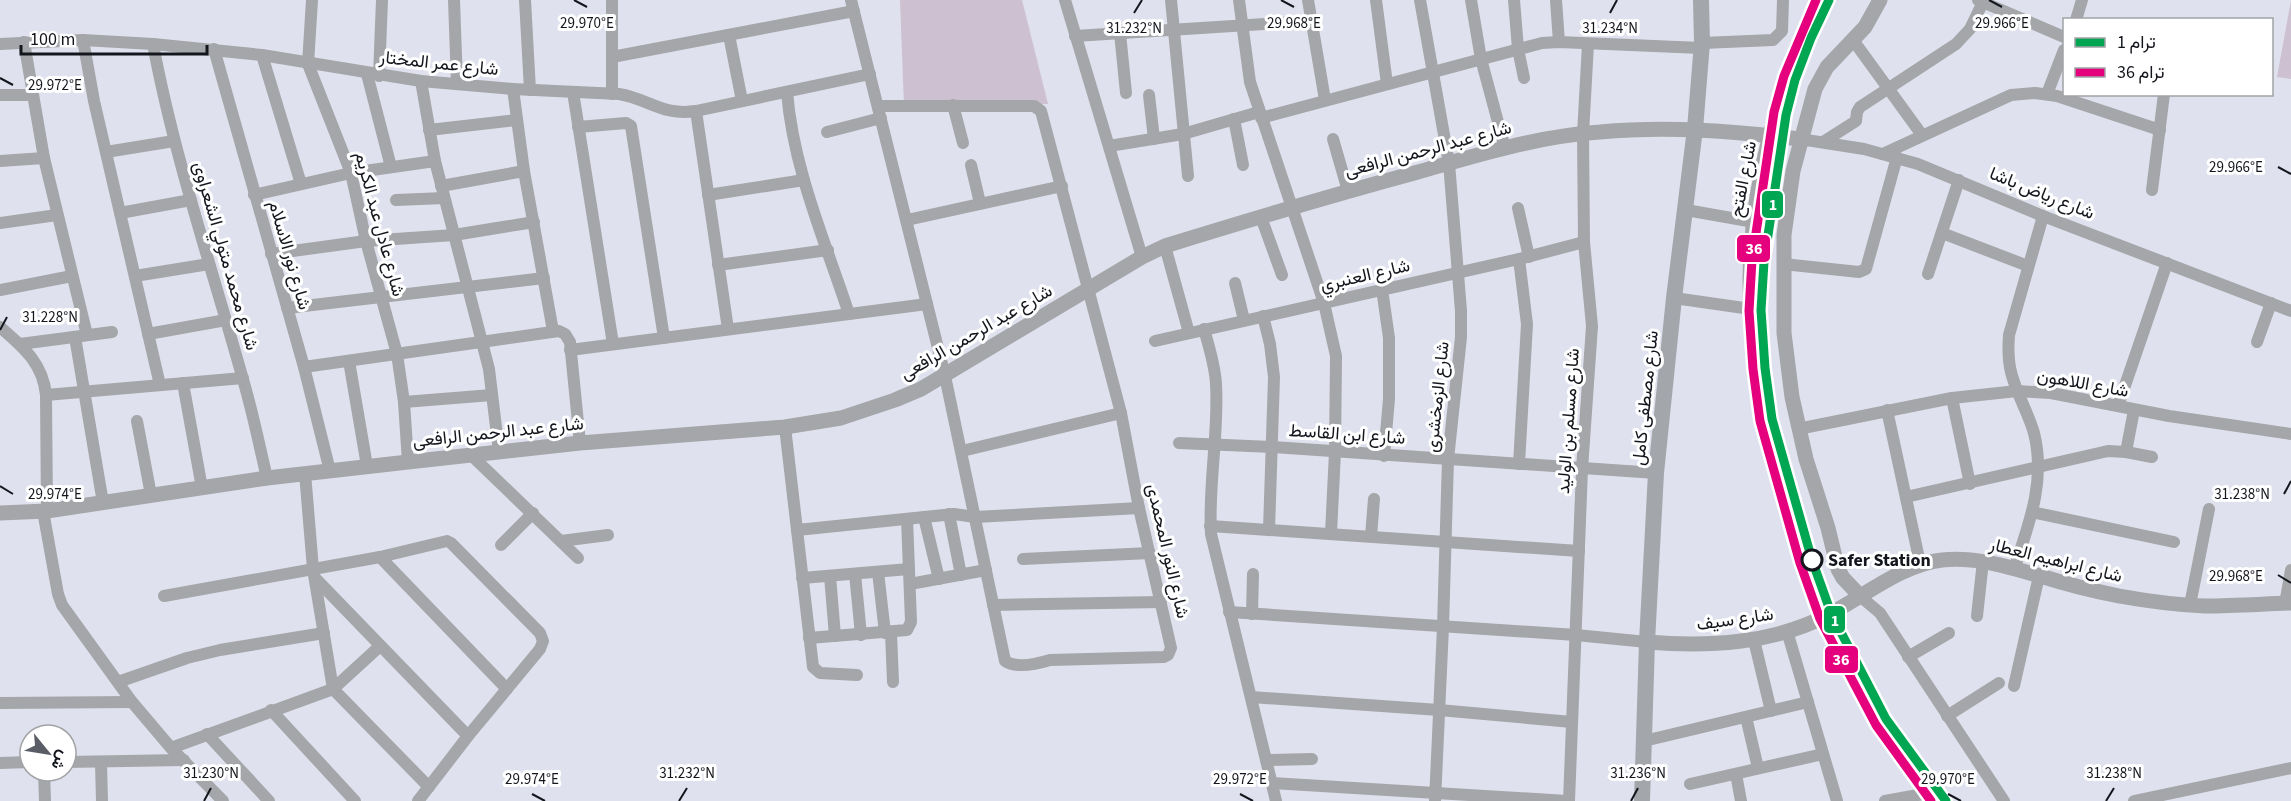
<svg xmlns="http://www.w3.org/2000/svg" width="2291" height="801" viewBox="0 0 2291 801" font-family="'Source Sans 3',Vazirmatn,sans-serif">
<style>
.green{fill:#cdc0d0}
.lines{fill:none;stroke-linecap:round;stroke-linejoin:round}
.minor{stroke:#a4a6a9;stroke-width:12}
.tertiary{stroke:#a4a6a9;stroke-width:15}
.secondary{stroke:#a3a6ab;stroke-width:16}
.tram-1-casing{stroke:#fff;stroke-width:14}
.tram-2-casing{stroke:#fff;stroke-width:14}
.tram-1{stroke:#00a651;stroke-width:9}
.tram-2{stroke:#e5007d;stroke-width:9}
.ticks{fill:none;stroke:#14161d;stroke-width:2}
.stop-dot{fill:#fff;stroke:#14161d;stroke-width:3}
.labels{text-anchor:middle;stroke-width:6;stroke-linejoin:round;paint-order:stroke}
.street-label{font-size:18px;fill:#14161d;stroke:#fff}
.stop-label{font-size:18px;font-weight:bold;fill:#14161d;stroke:#fff;text-anchor:start}
.ticks-label{font-size:15px;text-anchor:middle;fill:#14161d;stroke:#fff;stroke-width:6;stroke-linejoin:round;paint-order:stroke}
.line-badge{stroke:#fff;stroke-width:2}
.badge-label{font-size:16px;text-anchor:middle;font-weight:bold;fill:#fff}
</style>
<rect width="100%" height="100%" fill="#dfe2ee"/>
<g class="green">
<path d="M900,0H1022L1048,104L904,106Z"/>
<path d="M2291,0V79L2277,77Z"/>
</g>
<g class="lines">
<g class="minor">
<path d="M312,0L308,64L351,173L366,241L397,354L404,402L408,462"/>
<path d="M454,0L457,84"/>
<path d="M525,0L530,90"/>
<path d="M851,0L945,376L1005,661C1017,669 1037,664 1050,660L1164,657L1168,655L1171,648L1139,508L1121,413L1041,111L1034,106H878"/>
<path d="M1065,0L1142,257"/>
<path d="M1171,0L1188,176"/>
<path d="M1239,0L1250,82L1324,303L1336,356L1335,452L1331,533"/>
<path d="M1308,0L1325,100"/>
<path d="M1376,0L1387,84"/>
<path d="M1420,0L1449,163L1461,311V337L1448,459L1443,627L1435,801"/>
<path d="M1471,0L1481,59L1505,148"/>
<path d="M1514,0L1518,49L1524,78"/>
<path d="M1556,0L1559,42"/>
<path d="M1978,0L2064,37"/>
<path d="M2076,20L2082,0"/>
<path d="M1120,33L1126,93"/>
<path d="M729,35L742,101"/>
<path d="M1075,36L1311,21"/>
<path d="M83,40L94,101L160,385"/>
<path d="M1853,40L1922,135"/>
<path d="M24,42L44,158L87,335"/>
<path d="M1702,43L1773,40L1782,31L1783,0"/>
<path d="M0,44L83,40L153,44L262,55L421,81L513,89L619,94C649,99 662,116 696,111L870,74"/>
<path d="M153,44C174,156 211,265 242,376C252,409 259,444 267,478"/>
<path d="M214,49L304,367L330,471"/>
<path d="M262,55L301,184"/>
<path d="M612,57L854,11"/>
<path d="M367,74L391,167"/>
<path d="M379,76L382,0"/>
<path d="M421,81L435,161L489,369L499,452"/>
<path d="M513,89L524,171L553,331"/>
<path d="M573,92L613,344"/>
<path d="M787,92C793,168 825,241 849,314"/>
<path d="M612,94V0"/>
<path d="M2047,94L2064,50"/>
<path d="M0,95H33"/>
<path d="M1149,95L1154,139"/>
<path d="M953,105L963,143"/>
<path d="M696,111L728,329"/>
<path d="M1261,118L1542,43L1559,42L1701,48"/>
<path d="M1234,119L1243,165"/>
<path d="M578,127L626,123L631,126L664,338"/>
<path d="M429,130L517,120"/>
<path d="M827,132L881,118"/>
<path d="M1333,139L1348,191"/>
<path d="M1800,139L1864,149L1918,164L2043,216L2291,311"/>
<path d="M1823,142L1856,121L1857,112L1860,107L1956,44L1970,29L1983,2"/>
<path d="M1109,146L1183,134L1259,112"/>
<path d="M106,152L174,141"/>
<path d="M1883,154L2011,95L2035,93L2057,96L2160,130"/>
<path d="M0,161L44,158"/>
<path d="M971,165L980,203"/>
<path d="M441,186L524,171"/>
<path d="M2152,190L2164,94"/>
<path d="M254,195L351,173L435,161"/>
<path d="M708,195L804,180"/>
<path d="M396,200L444,198"/>
<path d="M1518,208L1529,257"/>
<path d="M1686,210L1754,222"/>
<path d="M120,213L191,200"/>
<path d="M1261,217L1282,275"/>
<path d="M907,220L1062,186"/>
<path d="M0,223L57,215"/>
<path d="M1942,233L2028,266"/>
<path d="M1165,246L1189,333"/>
<path d="M271,254L366,241L454,235L534,222"/>
<path d="M1783,264L1859,272L1866,269L1897,157"/>
<path d="M718,265L828,250"/>
<path d="M1928,274L1959,180"/>
<path d="M135,276L209,264"/>
<path d="M1235,283L1244,320"/>
<path d="M1382,289L1389,338V399L1384,456"/>
<path d="M0,290L72,276"/>
<path d="M1674,298L1751,309"/>
<path d="M287,308L544,278"/>
<path d="M1263,316L1270,344L1274,377L1269,530"/>
<path d="M0,327C23,347 43,363 46,395L47,511"/>
<path d="M1204,329C1209,347 1215,365 1216,384C1219,434 1208,484 1211,534L1276,801"/>
<path d="M148,334L226,320"/>
<path d="M75,337L103,503"/>
<path d="M1155,341L1519,259L1584,242"/>
<path d="M2257,342L2271,303"/>
<path d="M20,344L112,332"/>
<path d="M570,350L927,304"/>
<path d="M349,361L367,466"/>
<path d="M304,367L559,331L565,334L570,342L580,443"/>
<path d="M183,383L202,488"/>
<path d="M46,395L243,378"/>
<path d="M1952,398L1970,484"/>
<path d="M404,402L492,395"/>
<path d="M2118,406L2167,263"/>
<path d="M1887,410L1920,563"/>
<path d="M137,421L151,495"/>
<path d="M785,427L813,667L820,673L857,675"/>
<path d="M1798,429L1952,398L2017,391L2051,393L2169,416L2291,434"/>
<path d="M1179,443L1273,447L1656,473"/>
<path d="M962,451L1121,413"/>
<path d="M2126,452L2134,410"/>
<path d="M471,455L578,558"/>
<path d="M1519,464L1527,324L1519,259"/>
<path d="M305,473L313,569L333,689L429,787"/>
<path d="M1906,497L2108,451L2126,452L2152,457"/>
<path d="M43,511L58,594L62,605L132,702L171,748L223,801"/>
<path d="M2032,512L2174,542"/>
<path d="M949,514L961,575"/>
<path d="M924,517L939,579"/>
<path d="M1210,526L1579,551"/>
<path d="M797,530L954,514L975,517L1139,508"/>
<path d="M1371,536L1374,499"/>
<path d="M561,541L608,535"/>
<path d="M501,545L533,513"/>
<path d="M380,557L507,689"/>
<path d="M1023,559L1150,553"/>
<path d="M2014,569C2029,524 2046,481 2034,433C2028,412 2016,393 2011,372C2008,360 2008,348 2009,335L2043,216"/>
<path d="M878,572L885,633"/>
<path d="M855,574L861,635"/>
<path d="M830,576L835,636"/>
<path d="M315,578L468,736"/>
<path d="M802,578L909,569"/>
<path d="M910,584L986,570"/>
<path d="M164,596L380,557L447,541L451,543L540,633L543,641L540,649L468,736L418,801"/>
<path d="M1861,597L1880,613L2004,801"/>
<path d="M2285,604L2291,570"/>
<path d="M993,605L1161,602"/>
<path d="M2190,605L2209,509"/>
<path d="M1229,612L1576,635L1647,642"/>
<path d="M1252,614L1253,574"/>
<path d="M1977,616L1983,561"/>
<path d="M1787,631L1837,801"/>
<path d="M891,633L893,682"/>
<path d="M809,638L907,630L911,622L907,519"/>
<path d="M1754,640L1771,711"/>
<path d="M1908,657L1949,633"/>
<path d="M118,682L187,658L220,650L324,633"/>
<path d="M2014,686L2039,576"/>
<path d="M1251,697L1439,710L1572,722"/>
<path d="M0,703L132,702"/>
<path d="M271,710L355,801"/>
<path d="M1947,716L1999,683"/>
<path d="M1746,717L1758,768"/>
<path d="M207,734L269,801"/>
<path d="M1644,741L1808,702"/>
<path d="M171,748L333,689L380,646"/>
<path d="M1266,760L1312,759"/>
<path d="M66,762L184,760"/>
<path d="M0,763L30,762"/>
<path d="M101,763L102,801"/>
<path d="M44,771L45,801"/>
<path d="M1736,774L1741,801"/>
<path d="M1272,783L1567,801"/>
<path d="M1690,784L1823,754"/>
<path d="M1569,801L1582,469L1592,326L1584,242L1583,134L1588,44"/>
<path d="M1885,801L1929,793"/>
<path d="M2134,801L2291,768"/>
</g>
<g class="tertiary">
<path d="M1821,0C1778,85 1751,184 1750,279C1750,341 1761,400 1775,459C1796,545 1825,632 1870,708C1890,741 1912,771 1935,801"/>
<path d="M0,513L47,511L267,478L408,462L580,443L785,427L841,418L895,400L921,389L1142,257L1165,246C1249,220 1333,195 1418,172C1478,155 1538,136 1600,132C1668,126 1734,131 1800,139"/>
<path d="M1861,597L1843,578L1838,569L1828,528L1806,459L1792,397L1784,333V235L1793,171L1815,89L1827,67L1865,27L1880,0"/>
<path d="M1647,642C1708,647 1772,644 1828,615C1863,597 1903,564 1942,560C1977,556 2011,568 2044,577C2069,585 2094,591 2119,596C2147,601 2176,605 2205,606C2233,606 2262,604 2291,603"/>
</g>
<path class="secondary" d="M1642,801L1647,642L1656,473L1674,298L1695,129L1702,43L1701,0"/>
<g class="tram-1-casing">
<path id="tram-1" d="M1829,0L1811,38L1795,80L1786,115L1764,262L1761,310L1765,368L1772,419L1812,560L1831,613L1886,719L1946,801"/>
</g>
<g class="tram-2-casing">
<path id="tram-2" d="M1816,0L1784,76L1774,112L1752,260L1749,311L1753,369L1760,421L1800,563L1820,619L1876,725L1931,801"/>
</g>
<use href="#tram-1" class="tram-1"/>
<use href="#tram-2" class="tram-2"/>
</g>
<path class="ticks" d="M574,0L587,7M1281,0L1294,7M1989,0L2002,7M1134,13L1142,0M1610,13L1617,0M0,78L13,85M2278,167L2291,174M0,330L7,317M0,486L13,494M2284,494L2291,481M2278,575L2291,583M532,794L545,801M1240,794L1253,801M1948,794L1961,801M204,801L211,788M679,801L687,788M1631,801L1638,788M2106,801L2114,788"/>
<circle class="stop-dot" cx="1812" cy="560" r="10"/>
<g class="labels">
<g class="street-label">
<text transform="translate(439 63) rotate(6)" y="6">شارع عمر المختار</text>
<text transform="translate(1428 149) rotate(-15)" y="6">شارع عبد الرحمن الرافعى</text>
<text transform="translate(1743 179) rotate(-79)" y="6">شارع الفتح</text>
<text transform="translate(2042 193) rotate(22)" y="6">شارع رياض باشا</text>
<text transform="translate(380 224) rotate(75)" y="6">شارع عادل عبد الكريم</text>
<text transform="translate(290 255) rotate(74)" y="6">شارع نور الاسلام</text>
<text transform="translate(226 256) rotate(74)" y="6">شارع محمد متولي الشعراوى</text>
<text transform="translate(1365 275) rotate(-13)" y="6">شارع العنبري</text>
<text transform="translate(976 332) rotate(-30)" y="6">شارع عبد الرحمن الرافعى</text>
<text transform="translate(2083 383) rotate(10)" y="6">شارع اللاهون</text>
<text transform="translate(1437 397) rotate(-84)" y="6">شارع الزمخشرى</text>
<text transform="translate(1645 398) rotate(-84)" y="6">شارع مصطفى كامل</text>
<text transform="translate(1568 421) rotate(-86)" y="6">شارع مسلم بن الوليد</text>
<text transform="translate(498 432) rotate(-6)" y="6">شارع عبد الرحمن الرافعى</text>
<text transform="translate(1347 434) rotate(4)" y="6">شارع ابن القاسط</text>
<text transform="translate(1168 551) rotate(77)" y="6">شارع النور المحمدى</text>
<text transform="translate(2056 560) rotate(14)" y="6">شارع ابراهيم العطار</text>
<text transform="translate(1735 619) rotate(-8)" y="6">شارع سيف</text>
</g>
<g class="stop-label">
<text x="1828" y="566">Safer Station</text>
</g>
</g>
<g class="ticks-label">
<text x="587" y="28">29.970°E</text>
<text x="1294" y="28">29.968°E</text>
<text x="2002" y="28">29.966°E</text>
<text x="1134" y="33">31.232°N</text>
<text x="1610" y="33">31.234°N</text>
<text x="55" y="90">29.972°E</text>
<text x="2236" y="172">29.966°E</text>
<text x="50" y="322">31.228°N</text>
<text x="55" y="499">29.974°E</text>
<text x="2242" y="499">31.238°N</text>
<text x="2236" y="581">29.968°E</text>
<text x="211" y="778">31.230°N</text>
<text x="687" y="778">31.232°N</text>
<text x="1638" y="778">31.236°N</text>
<text x="2114" y="778">31.238°N</text>
<text x="532" y="784">29.974°E</text>
<text x="1240" y="784">29.972°E</text>
<text x="1948" y="784">29.970°E</text>
</g>
<g class="line-badge">
<rect x="1761" y="190" width="23" height="29" rx="6" fill="#00a651"/>
<rect x="1736" y="234" width="35" height="29" rx="6" fill="#e5007d"/>
<rect x="1823" y="605" width="23" height="29" rx="6" fill="#00a651"/>
<rect x="1824" y="645" width="35" height="29" rx="6" fill="#e5007d"/>
</g>
<g class="badge-label">
<text x="1773" y="210">1</text>
<text x="1754" y="254">36</text>
<text x="1835" y="626">1</text>
<text x="1841" y="665">36</text>
</g>
<rect x="2063" y="18" width="210" height="78" fill="#ffffff" stroke="#a1a2a5" stroke-width="1.5"/>
<rect x="2075" y="38" width="30" height="9" fill="#00a651" stroke="#a1a2a5" stroke-width="1.5"/>
<text x="2117" y="48" font-size="18" fill="#14161d">ترام 1</text>
<rect x="2075" y="68" width="30" height="9" fill="#e5007d" stroke="#a1a2a5" stroke-width="1.5"/>
<text x="2117" y="78" font-size="18" fill="#14161d">ترام 36</text>
<g transform="translate(48 753) rotate(120)"><circle r="28" fill="#ffffff" stroke="#a1a2a5" stroke-width="1.5"/>
<path d="M0-4.5L10 22L0 15L-10 22Z" fill="#5b5d66"/>
<text y="-9" font-size="16" font-weight="bold" text-anchor="middle" fill="#14161d">ش</text>
</g>
<path d="M21 45v9h186v-9" fill="none" stroke="#14161d" stroke-width="3"/>
<text x="30" y="45" font-size="18" fill="#14161d" stroke="#ffffff" stroke-width="4.5" paint-order="stroke">100 m</text>
</svg>
